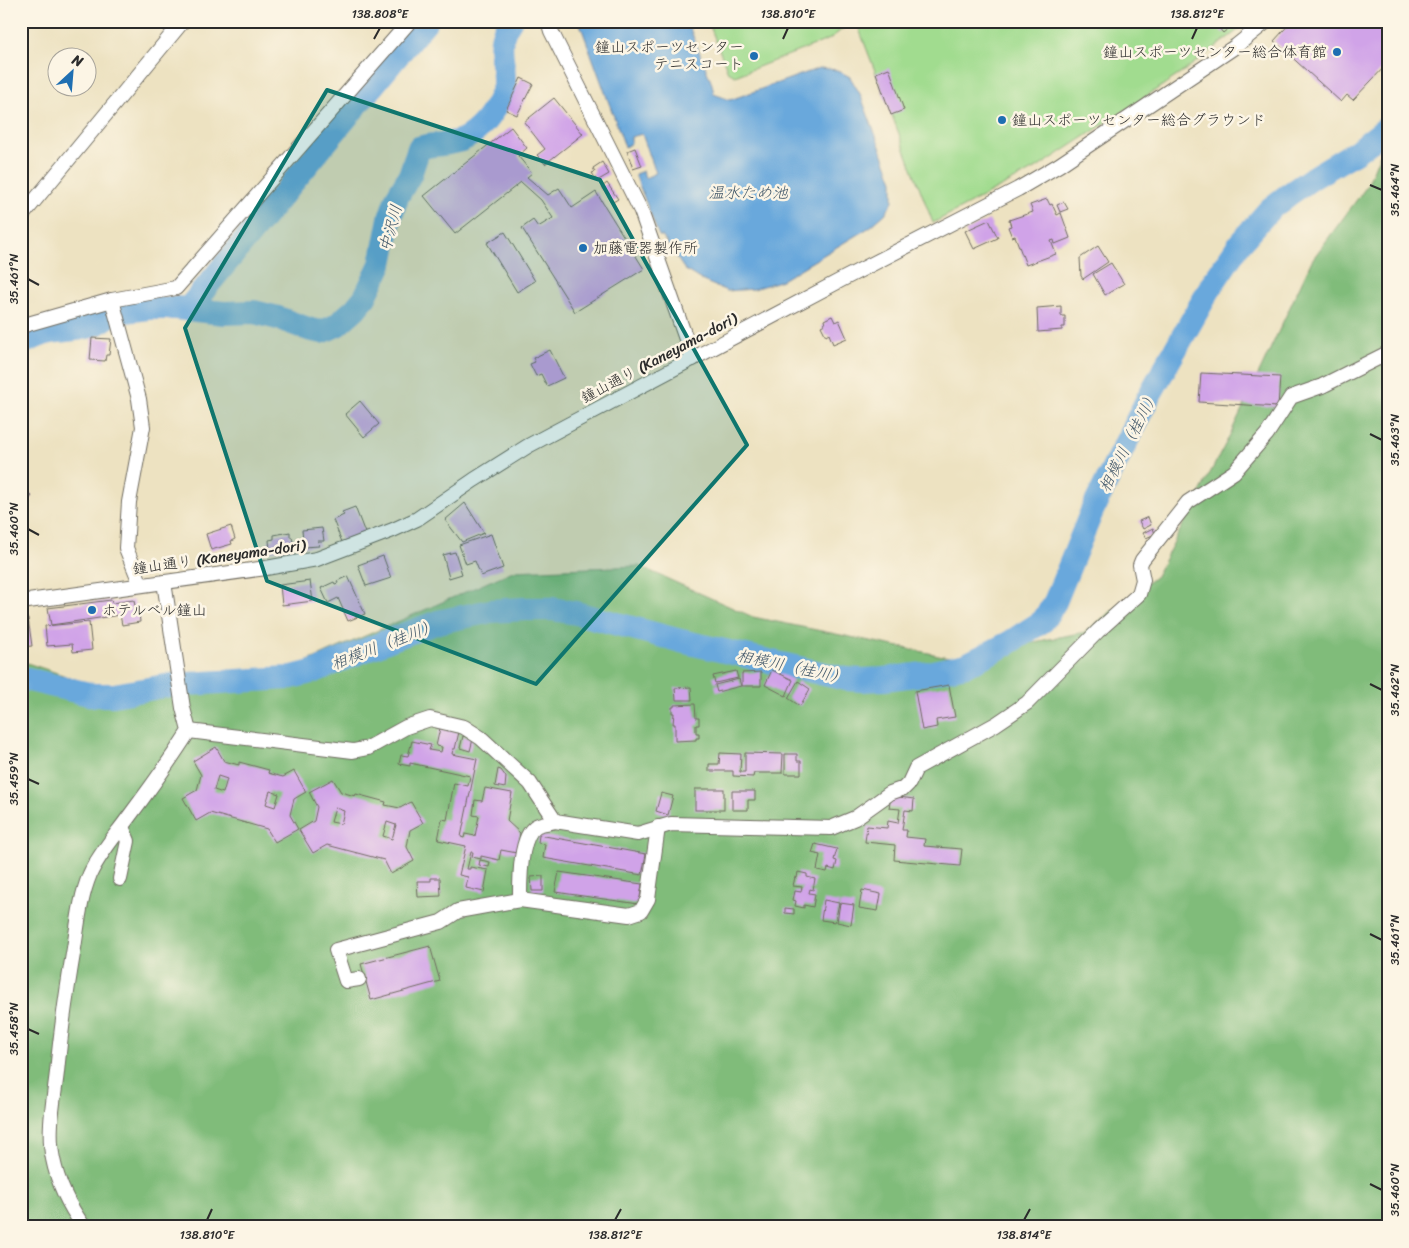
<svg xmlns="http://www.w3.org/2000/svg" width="1409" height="1248" viewBox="0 0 1409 1248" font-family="Sriracha,'Klee One',sans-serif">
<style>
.green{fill:#a1dc8f;stroke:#66845d}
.forest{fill:#80bc7a;stroke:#567452}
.water{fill:#69a8dc;stroke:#4a6a84}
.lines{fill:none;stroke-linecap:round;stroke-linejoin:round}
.river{stroke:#69a8dc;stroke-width:24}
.building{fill:#d0a3e8;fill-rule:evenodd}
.minor-casing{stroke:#6f6b60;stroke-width:16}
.minor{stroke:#fff;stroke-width:14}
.marked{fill:#0f766e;fill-opacity:0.2;stroke:#0f766e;stroke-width:4;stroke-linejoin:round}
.ticks{fill:none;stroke:#2b2b2b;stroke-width:2}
.poi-dot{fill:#1f6fb2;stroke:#fcf5e5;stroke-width:2}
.labels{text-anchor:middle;stroke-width:5;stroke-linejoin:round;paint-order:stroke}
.poi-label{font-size:15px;fill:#2b2b2b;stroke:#fcf5e5;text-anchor:start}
.street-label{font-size:15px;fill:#2b2b2b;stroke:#fcf5e5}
.water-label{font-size:16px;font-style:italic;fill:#415769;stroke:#fcf5e5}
.neatline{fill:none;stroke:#2b2b2b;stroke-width:2}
.ticks-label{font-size:12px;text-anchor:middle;fill:#2b2b2b}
</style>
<rect width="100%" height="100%" fill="#fcf5e5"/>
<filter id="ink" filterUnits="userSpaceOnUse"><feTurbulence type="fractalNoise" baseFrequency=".02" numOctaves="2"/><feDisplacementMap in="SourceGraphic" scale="10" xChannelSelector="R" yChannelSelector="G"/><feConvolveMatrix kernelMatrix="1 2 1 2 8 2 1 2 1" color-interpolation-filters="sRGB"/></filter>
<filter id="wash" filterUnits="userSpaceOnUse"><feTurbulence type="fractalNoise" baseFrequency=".0096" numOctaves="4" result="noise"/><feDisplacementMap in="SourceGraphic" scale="20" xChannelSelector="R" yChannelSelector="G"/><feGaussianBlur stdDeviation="1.12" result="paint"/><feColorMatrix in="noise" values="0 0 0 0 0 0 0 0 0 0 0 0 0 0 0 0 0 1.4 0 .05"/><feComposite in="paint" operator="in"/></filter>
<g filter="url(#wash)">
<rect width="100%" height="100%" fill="#ede2c1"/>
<g class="green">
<path d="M708,21H843L845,27L830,39L735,76L728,72Z"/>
<path d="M856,21H1250L1180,74L1040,166L933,223Z"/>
</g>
<path class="forest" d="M1388,134V1227H21V661L126,696L256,684L513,571L639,566L753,617L953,658L1085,632L1156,576L1228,439L1312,260L1367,186Z"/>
<path class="water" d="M579,21H687L712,84L714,94L730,100L820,68L837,70L850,77L860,94L893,181V201L885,214L870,227L782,280L754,289L727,291L703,281L685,270L662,236H659L635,174L643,171L645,178L656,173L642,134L631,137V143L625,147Z"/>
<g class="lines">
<g class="river">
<path d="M188,309L426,21"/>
<path d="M126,311L149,308H176L224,313L254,312L278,318L311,330L322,332L337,325L355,309L365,297L381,264L390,218L397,197L410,175L419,148C434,143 449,146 464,139C481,130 491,116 499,99C501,94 504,89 504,84C505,60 494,44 510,21"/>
<path d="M21,343C30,341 38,335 47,333C68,328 88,332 107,317"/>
<path d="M21,678L93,695H114L171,685L288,678L315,671L392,639L438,622L491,611L525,609H552L576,613L681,641L846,679L862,680L884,679L924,674L966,665L1009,643L1043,621L1055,602L1092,511L1149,396L1213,283L1240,243L1270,209L1288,195L1314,177L1357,151L1388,127"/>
</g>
</g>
<g id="blocks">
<g class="building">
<path d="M1213,21H1233L1235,23L1223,33Z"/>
<path d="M1292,21H1388V63L1353,100L1347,95L1341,102L1274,41Z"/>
<path d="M889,68L904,110L891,115L876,73Z"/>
<path d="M521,78L533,84L517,115L506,110Z"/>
<path d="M554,98L583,134L545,164L537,155L545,149L524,122Z"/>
<path d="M511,127L527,148L518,156L532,173L527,177L548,195L559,188L572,208L596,192L644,269L575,312L522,228L533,220L538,227L553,218L541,200L521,182L455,234L424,196Z"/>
<path d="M635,148L642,166L633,169L627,151Z"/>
<path d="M602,162L609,174L597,181L592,173L595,172L593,168Z"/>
<path d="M607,183L618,199L613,202L602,187Z"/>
<path d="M1047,199L1050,205L1052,204L1057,215L1061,213L1070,238L1055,244L1054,240L1051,241L1056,254L1026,265L1015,236L1012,237L1008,227L1011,226L1009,220L1033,212L1030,205Z"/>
<path d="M1064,202L1068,209L1060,212L1057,205Z"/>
<path d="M989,220L998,238L974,249L965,231Z"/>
<path d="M505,232L535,281L517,292L487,243Z"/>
<path d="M1098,246L1108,262L1083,279L1081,276L1080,258Z"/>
<path d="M1111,263L1124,284L1105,295L1093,274Z"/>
<path d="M1061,306V316H1065V327H1062V330L1038,332L1037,308Z"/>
<path d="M832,316L835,322L839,320L847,338L833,344L829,334L826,336L821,326L825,324L824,320Z"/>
<path d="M92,338L111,339L109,355H106L105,361L90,360Z"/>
<path d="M550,350L564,378L547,386L541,374L536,376L530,364L535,362L533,358Z"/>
<path d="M21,352L27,354L22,372H21Z"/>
<path d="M1201,373L1280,377L1278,407L1199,402Z"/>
<path d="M360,401L379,424L364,437L345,414Z"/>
<path d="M21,486L32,496L28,501L30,503L21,513Z"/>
<path d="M465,503L484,533L462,542L445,520Z"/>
<path d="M355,507L365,533L342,542L333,520L344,515L342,512Z"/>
<path d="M1148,517L1151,525L1143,529L1139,521Z"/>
<path d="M231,526L235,539L231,541L232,544L211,550L206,534Z"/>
<path d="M322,528L324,541H318L319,546L304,547L302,530Z"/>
<path d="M1153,528L1155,534L1146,538L1143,533Z"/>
<path d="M290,532V537H292L294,548L270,551L269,540L274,539V535Z"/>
<path d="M491,534L503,568L481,576L475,561L466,564L459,545Z"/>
<path d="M455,552L462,574L449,578L443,555Z"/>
<path d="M383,556L391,578L366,586L358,565Z"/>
<path d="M348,576L365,614L348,621L338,598L328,603L321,588L334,582L335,584L338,583L337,581Z"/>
<path d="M310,581L313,601L282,605L280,585Z"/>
<path d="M111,600L112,603L134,600L136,613L139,612L140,622L122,625L120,615L51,625L48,608Z"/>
<path d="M28,618L32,646L21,647V619Z"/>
<path d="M89,622L92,650L73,652L72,644L47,646L45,626Z"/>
<path d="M772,670L793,680L786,696L765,685Z"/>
<path d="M736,671L738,678L715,683L713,676Z"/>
<path d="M761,672V686H742V673Z"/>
<path d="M739,679L741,686L717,692L715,685Z"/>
<path d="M798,681L810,689L800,706L788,698Z"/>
<path d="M949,685L955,717L936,720L937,727L922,730L915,691Z"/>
<path d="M691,687L692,700H676L675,688Z"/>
<path d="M695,704L696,718H699V725H696V733H699V738H696V740L675,741V724H673L674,713H672V707H674V705Z"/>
<path d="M440,728L459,732L455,749H453L452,754L477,759L461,837L464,838L465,834L475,836L479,816L473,815L475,800L482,801L485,788L512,793L507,821L520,833L517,853L501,850L499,860L481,856V859L472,857L473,852H471L467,869H470V867L488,870L484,892L466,888L468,877L459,875L466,846L438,840L442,819L447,820L454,783L468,786L470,776L410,763V766L399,764L401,755L408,756L412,741L431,745L429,750L441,752L442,747L436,746Z"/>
<path d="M463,736L473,739L470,751L460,748Z"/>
<path d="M216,747L224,761L239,765V762L269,770L268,773L283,777L294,771L306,792L294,799L290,815L298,829L275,842L267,829L210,813L196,821L183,798L197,790L201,775L193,761ZM218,776L227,779L223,793L214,790ZM270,791L279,794L275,807L266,804Z"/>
<path d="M720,753L741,754L740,772H745V753L783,754L782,773H754L753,777L733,776V771H709V764H719Z"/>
<path d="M785,754H797V761H801V774H785Z"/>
<path d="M498,769L501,770L506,777L505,788L495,786Z"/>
<path d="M333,779L341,792L355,796L356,794L386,802L385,805L400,808L411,802L423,823L410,830L407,847L414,861L391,874L384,860L327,845L313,853L299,830L314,821L317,807L309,792ZM335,808L344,811L341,824L331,822ZM387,822L396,825L392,839L383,836Z"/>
<rect x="695" y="789" width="29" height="21"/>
<path d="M732,791H755V800H748V810H732Z"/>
<path d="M661,793L673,796L668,815L656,811Z"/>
<path d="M891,796L914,799L913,811L905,810L902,830H907L906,837L925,839L924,846L962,849L960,866L894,860L895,845L865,842L867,826L887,828L888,821L898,823L900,809L889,808Z"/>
<path d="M539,835L646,854L642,875L543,858L545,844L538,843Z"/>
<path d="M815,844L837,849L834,860L837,861L835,870L828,868L827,872L817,870L820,855L812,853Z"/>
<path d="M480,860L490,862L489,867L479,865Z"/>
<path d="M559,872L642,884L639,904L555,892Z"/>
<path d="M798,872L807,874V877L815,879L813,890L810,889L809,893L815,894L813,907L804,905V908L795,906L796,901L793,900L795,891L801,892L802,887L793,886L795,877L797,878Z"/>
<path d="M543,876V891H532L531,877Z"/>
<path d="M431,878H440L441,896L418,897L417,881H431Z"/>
<path d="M862,890L881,894L878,911L859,908Z"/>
<path d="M824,900L839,903L835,922L821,920Z"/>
<path d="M840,903L854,905L851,925L837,922Z"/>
<path d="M785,908L794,909V914L785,913Z"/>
<path d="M430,946L440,981L371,1000L361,964Z"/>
</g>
</g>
</g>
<g filter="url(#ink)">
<use href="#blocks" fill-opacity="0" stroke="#6f6b60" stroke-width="1"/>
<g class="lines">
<g class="minor-casing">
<g id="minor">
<path d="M548,21L551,31L641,211L693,359"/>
<path d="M21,217L183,21"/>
<path d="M112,300L139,399L143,427L129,502L126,548L141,585"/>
<path d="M21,326L112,300L176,288L410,21"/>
<path d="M21,602L266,568L317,559L393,530L417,519L474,480L528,446L843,279L1018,189L1059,165L1236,46L1267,21"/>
<path d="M189,731L353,751L368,748L406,727L430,719L464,727L481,738L530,783L555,821L638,834L671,824L831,828L855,818L890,793L904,788L909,783L916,768L996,724L1027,703L1098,631L1139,594L1143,580L1140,565L1142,560L1188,502L1234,472L1267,434L1291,397L1322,386L1388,353"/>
<path d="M120,879L128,841L122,827"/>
<path d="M520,900C520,882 519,837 536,826C541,823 550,823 555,821"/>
<path d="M359,979L346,981L336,950L441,922L458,911L520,900L629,915L641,911L648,899L658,827"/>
<path d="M84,1227C69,1206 58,1184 53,1159C47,1131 54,1099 57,1072C61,1030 67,989 74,948C78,923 80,898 90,874C99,854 115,836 128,818C149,790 170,761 189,731L183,708L164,582"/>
</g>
</g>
<use href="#minor" class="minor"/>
</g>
</g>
<path class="marked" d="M327,90L600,180L747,445L536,684L267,581L185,328Z"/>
<path class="ticks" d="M374,39L380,28M783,39L788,28M1192,39L1197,28M1370,185L1382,190M28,279L39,285M1370,434L1382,440M28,529L39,535M1370,684L1382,690M28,779L39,784M1370,934L1382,940M28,1029L39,1034M1370,1184L1382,1190M207,1220L212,1209M615,1220L621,1209M1024,1220L1030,1209"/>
<g class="poi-dot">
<circle cx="1337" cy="52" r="5"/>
<circle cx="754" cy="56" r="5"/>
<circle cx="1002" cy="120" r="5"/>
<circle cx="583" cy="248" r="5"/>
<circle cx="92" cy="610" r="5"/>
</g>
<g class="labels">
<g class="poi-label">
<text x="744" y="52" text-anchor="end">鐘山スポーツセンター<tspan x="744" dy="17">テニスコート</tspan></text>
<text x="1327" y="57" text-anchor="end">鐘山スポーツセンター総合体育館</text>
<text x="1012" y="125">鐘山スポーツセンター総合グラウンド</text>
<text x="593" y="253">加藤電器製作所</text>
<text x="102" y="615">ホテルベル鐘山</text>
</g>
<g class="street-label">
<text transform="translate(659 358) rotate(-28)" y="5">鐘山通り (Kaneyama-dori)</text>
<text transform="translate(219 557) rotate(-8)" y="5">鐘山通り (Kaneyama-dori)</text>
</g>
<g class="water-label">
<text x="748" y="198">温水ため池</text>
<text transform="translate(390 228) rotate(-75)" y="6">中沢川</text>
<text transform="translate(1128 441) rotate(-63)" y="6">相模川（桂川）</text>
<text transform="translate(384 644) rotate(-21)" y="6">相模川（桂川）</text>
<text transform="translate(792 666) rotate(12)" y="6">相模川（桂川）</text>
</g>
</g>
<rect width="1409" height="1248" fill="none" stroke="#fcf5e5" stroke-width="55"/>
<g transform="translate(72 72) rotate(26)"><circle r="24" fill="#fcf5e5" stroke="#a8a49b"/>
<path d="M0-4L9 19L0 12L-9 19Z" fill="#1f6fb2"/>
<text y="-8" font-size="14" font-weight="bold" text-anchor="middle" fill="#2b2b2b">N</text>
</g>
<rect x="28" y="28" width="1354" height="1192" class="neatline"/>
<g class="ticks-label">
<text x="380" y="18">138.808°E</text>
<text x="788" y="18">138.810°E</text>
<text x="1197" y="18">138.812°E</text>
<text transform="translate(1395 190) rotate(-90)" y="4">35.464°N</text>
<text transform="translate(14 279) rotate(-90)" y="4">35.461°N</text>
<text transform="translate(1395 440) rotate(-90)" y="4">35.463°N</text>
<text transform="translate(14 529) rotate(-90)" y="4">35.460°N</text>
<text transform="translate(1395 690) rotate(-90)" y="4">35.462°N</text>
<text transform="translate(14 779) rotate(-90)" y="4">35.459°N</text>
<text transform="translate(1395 940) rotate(-90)" y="4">35.461°N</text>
<text transform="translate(14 1029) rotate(-90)" y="4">35.458°N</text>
<text transform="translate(1395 1190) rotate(-90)" y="4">35.460°N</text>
<text x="207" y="1239">138.810°E</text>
<text x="615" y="1239">138.812°E</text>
<text x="1024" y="1239">138.814°E</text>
</g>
</svg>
